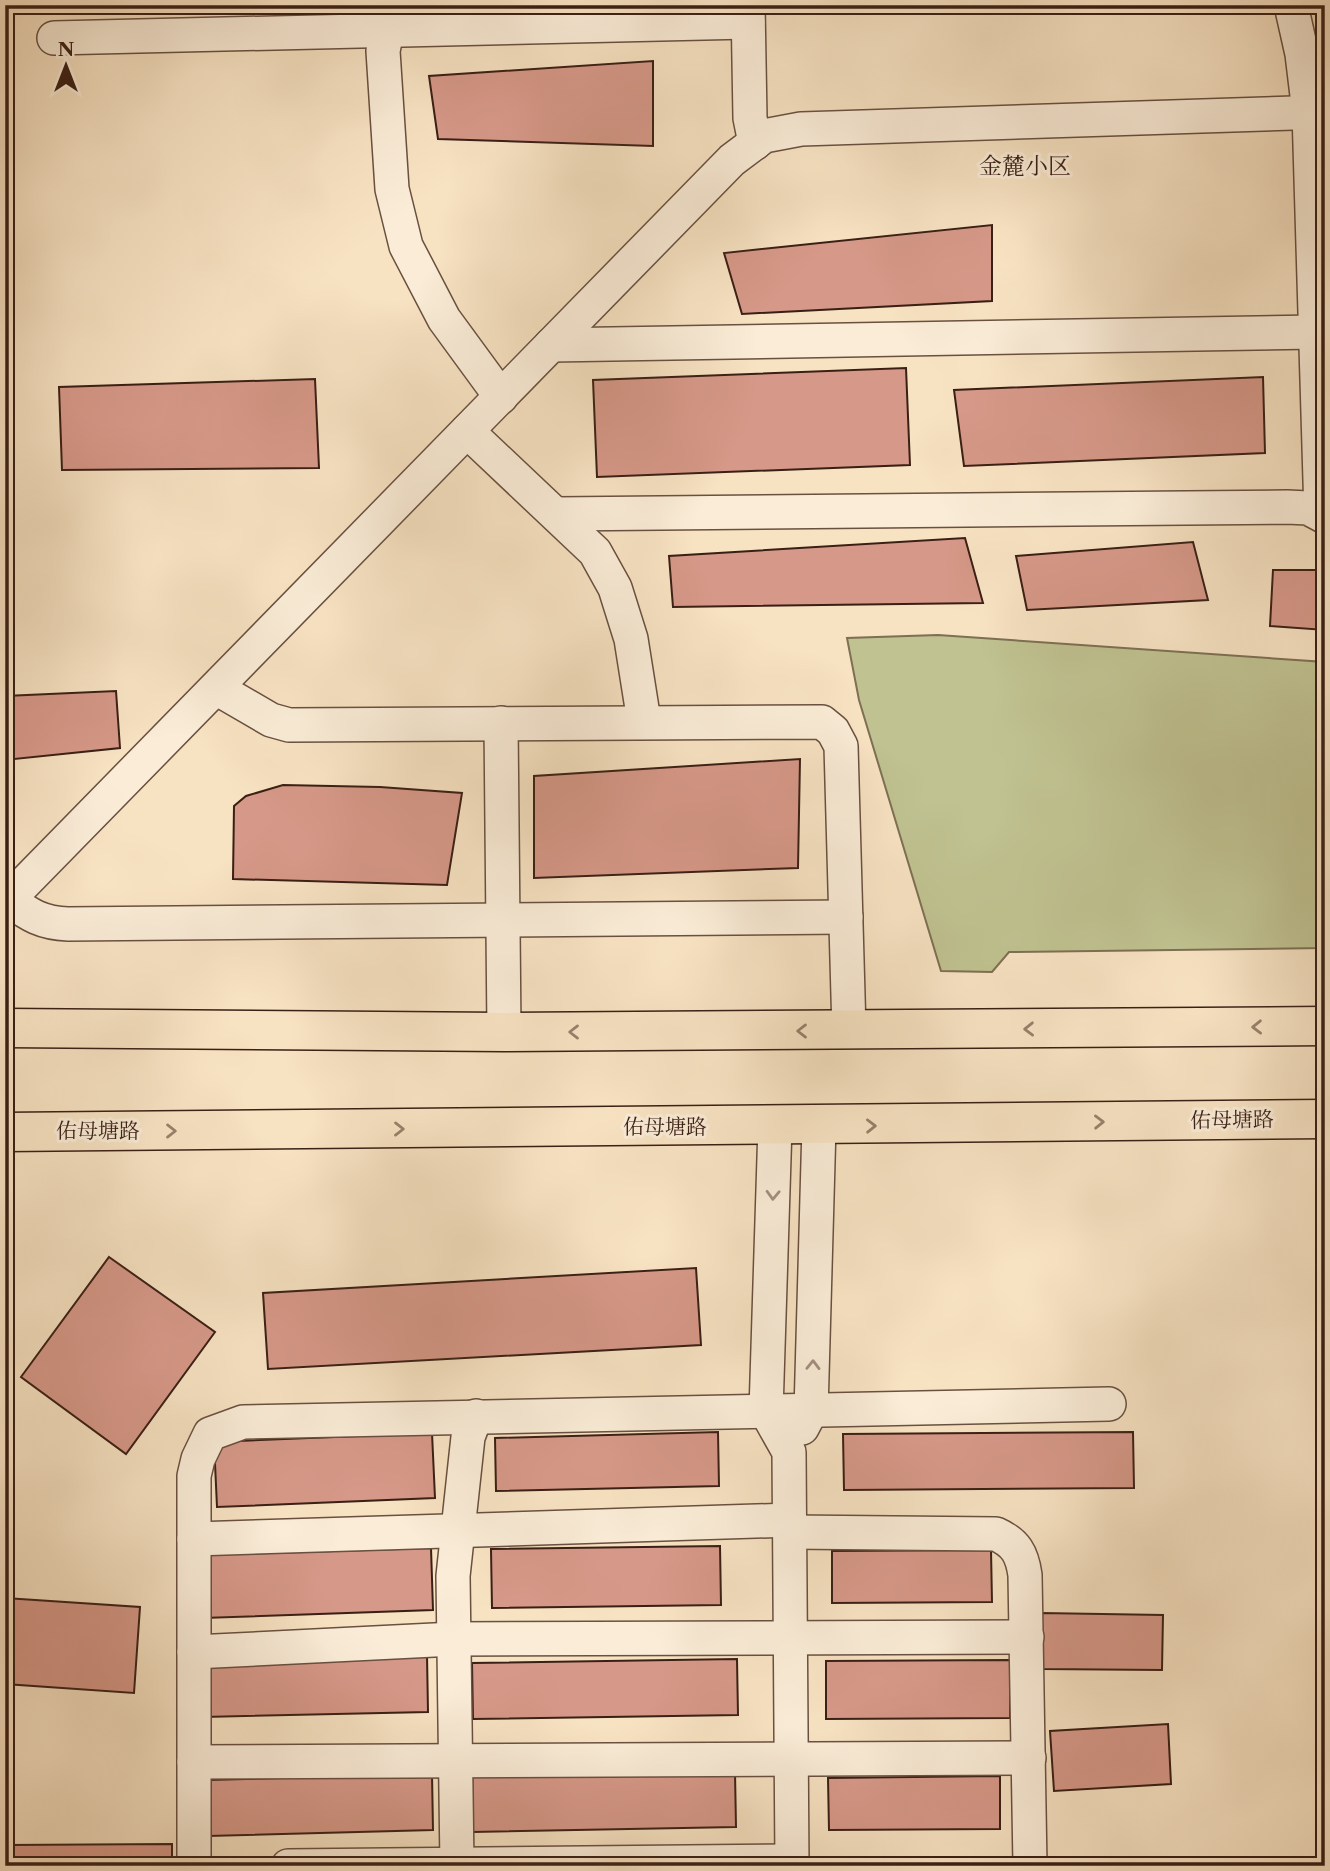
<svg xmlns="http://www.w3.org/2000/svg" width="1330" height="1871" viewBox="0 0 1330 1871" font-family="'Libre Caslon Text','Noto Serif SC',serif">
<style>
.green{fill:#c0c291;stroke:#7d7053;stroke-width:2}
.building{fill:#d69888;stroke:#3a1f15;stroke-width:2}
.lines{fill:none;stroke-linecap:round;stroke-linejoin:round}
.street-casing{stroke:#695040;stroke-width:36}
.primary-casing{stroke:#3a1f15;stroke-width:41}
.street{stroke:#faecd7;stroke-width:33}
.primary{stroke:#f7e2c2;stroke-width:38}
.oneway{stroke:#98806c}
.oneway2{stroke:#a49080}
.labels{text-anchor:middle;stroke-width:6;stroke-linejoin:round;paint-order:stroke}
.street-label{font-size:21px;fill:#3a1f15;stroke:#faecd7}
.neighbourhood-label{font-size:23px;fill:#3a1f15;stroke:#faecd7}
</style>
<rect width="100%" height="100%" fill="#f7e2c2"/>
<filter id="stains"><feTurbulence type="fractalNoise" baseFrequency=".00286" numOctaves="4"/><feColorMatrix values="0 0 0 0 .2 0 0 0 0 .09 0 0 0 0 .02 0 0 0 .5 -.17"/></filter>
<radialGradient id="worn" r=".72"><stop offset=".6" stop-color="#630" stop-opacity="0"/><stop offset="1" stop-color="#630" stop-opacity=".3"/></radialGradient>
<path class="green" d="M938,635L1325,662V948L1009,952L992,972L941,971L859,700L847,638Z"/>
<g class="building">
<path d="M653,61V146L438,139L429,76Z"/>
<path d="M992,225V301L742,314L724,253Z"/>
<path d="M906,368L910,465L597,477L593,380Z"/>
<path d="M1263,377L1265,453L964,466L954,390Z"/>
<path d="M315,379L319,468L62,470L59,387Z"/>
<path d="M965,538L983,603L673,607L669,556Z"/>
<path d="M1193,542L1208,600L1027,610L1016,556Z"/>
<path d="M1273,570H1325V630L1270,626Z"/>
<path d="M116,691L120,748L5,760V696Z"/>
<path d="M800,759L798,868L534,878V776Z"/>
<path d="M283,785L380,787L462,793L447,885L233,879L234,806L246,796Z"/>
<path d="M109,1257L215,1332L126,1454L21,1377Z"/>
<path d="M696,1268L701,1345L268,1369L263,1293Z"/>
<path d="M718,1432L719,1486L496,1491L495,1438Z"/>
<path d="M1133,1432L1134,1488L844,1490L843,1434Z"/>
<path d="M432,1433L435,1498L217,1507L214,1442Z"/>
<path d="M720,1546L721,1605L492,1608L491,1549Z"/>
<path d="M431,1548L433,1610L203,1618L201,1555Z"/>
<path d="M991,1550L992,1602L832,1603V1551Z"/>
<path d="M5,1598L140,1607L134,1693L5,1684Z"/>
<path d="M1041,1613L1163,1615L1162,1670L1041,1669Z"/>
<path d="M427,1655L428,1712L203,1717L202,1660Z"/>
<path d="M737,1659L738,1715L473,1719L472,1663Z"/>
<path d="M1010,1660V1718L826,1719V1661Z"/>
<path d="M1168,1724L1171,1784L1054,1791L1050,1731Z"/>
<path d="M735,1772L736,1827L473,1832L472,1776Z"/>
<path d="M432,1774L433,1830L208,1836L206,1780Z"/>
<path d="M1000,1776V1829L829,1830L828,1778Z"/>
<path d="M172,1844V1866H5V1845Z"/>
</g>
<g class="lines">
<g class="street-casing">
<g id="street">
<path d="M392,5L383,51L392,189L406,246L444,319L501,397"/>
<path d="M748,5L750,118L755,143"/>
<path d="M1291,5L1302,54L1309,112L1321,514"/>
<path d="M54,38L748,22"/>
<path d="M551,345L1316,332"/>
<path d="M467,431L595,552L615,588L631,639L644,721"/>
<path d="M557,514L1287,507L1308,508L1325,517"/>
<path d="M216,688L271,720L289,725L822,722L833,731L841,746L849,1031"/>
<path d="M501,723L504,1032"/>
<path d="M9,900C29,915 42,923 68,924L846,917"/>
<path d="M5,903L732,160L764,136L801,129L1325,112"/>
<path d="M775,1126L766,1411L789,1452L792,1866"/>
<path d="M802,1428L811,1411L819,1126"/>
<path d="M790,1532L996,1534C1016,1543 1022,1554 1025,1575L1030,1866"/>
<path d="M194,1539L790,1520"/>
<path d="M194,1652L454,1639L1027,1637"/>
<path d="M194,1762L1029,1758"/>
<path d="M194,1866V1476L198,1459L210,1434L243,1422L1109,1404"/>
<path d="M288,1866L792,1861"/>
<path d="M457,1866L453,1576L468,1437L476,1416"/>
</g>
</g>
<g class="primary-casing">
<g id="primary">
<path d="M5,1028L504,1032L1325,1026"/>
<path d="M5,1132L1325,1119"/>
</g>
</g>
<use href="#street" class="street"/>
<use href="#primary" class="primary"/>
</g>
<defs><path id="oneway-chevron" d="M-2-3.5L2.5 0L-2 3.5" fill="none" stroke-width="1.6" stroke-linecap="round" stroke-linejoin="round" transform="scale(1.75)"/></defs>
<g class="oneway">
<use href="#oneway-chevron" transform="translate(1257 1027) rotate(179)"/>
<use href="#oneway-chevron" transform="translate(1029 1029) rotate(179)"/>
<use href="#oneway-chevron" transform="translate(802 1031) rotate(180)"/>
<use href="#oneway-chevron" transform="translate(574 1032) rotate(180)"/>
<use href="#oneway-chevron" transform="translate(1099 1122) rotate(-1)"/>
<use href="#oneway-chevron" transform="translate(871 1126) rotate(-1)"/>
<use href="#oneway-chevron" transform="translate(399 1129)"/>
<use href="#oneway-chevron" transform="translate(171 1131)"/>
</g>
<g class="oneway2">
<use href="#oneway-chevron" transform="translate(773 1195) rotate(92)"/>
<use href="#oneway-chevron" transform="translate(813 1365) rotate(-89)"/>
</g>
<g class="labels">
<g class="street-label">
<text transform="translate(1232 1120) rotate(-1)" y="7">佑母塘路</text>
<text x="665" y="1134">佑母塘路</text>
<text x="98" y="1138">佑母塘路</text>
</g>
<g class="neighbourhood-label">
<text x="1025" y="174">金麓小区</text>
</g>
</g>
<rect width="1330" height="1871" fill="none" stroke="#f7e2c2" stroke-width="28"/>
<rect x="7" y="7" width="1316" height="1857" fill="none" stroke="#3a1f15" stroke-width="3.5"/>
<rect x="14" y="14" width="1302" height="1843" fill="none" stroke="#3a1f15" stroke-width="2"/>
<g transform="translate(66 66)" stroke="#faecd7" stroke-width="5" paint-order="stroke">
<path d="M0-5L12 26L0 18L-12 26Z" fill="#3a1f15"/>
<text y="-10" font-size="19" font-weight="bold" text-anchor="middle" fill="#3a1f15">N</text>
</g>
<rect width="100%" height="100%" filter="url(#stains)"/>
<rect width="100%" height="100%" fill="url(#worn)"/>
</svg>
